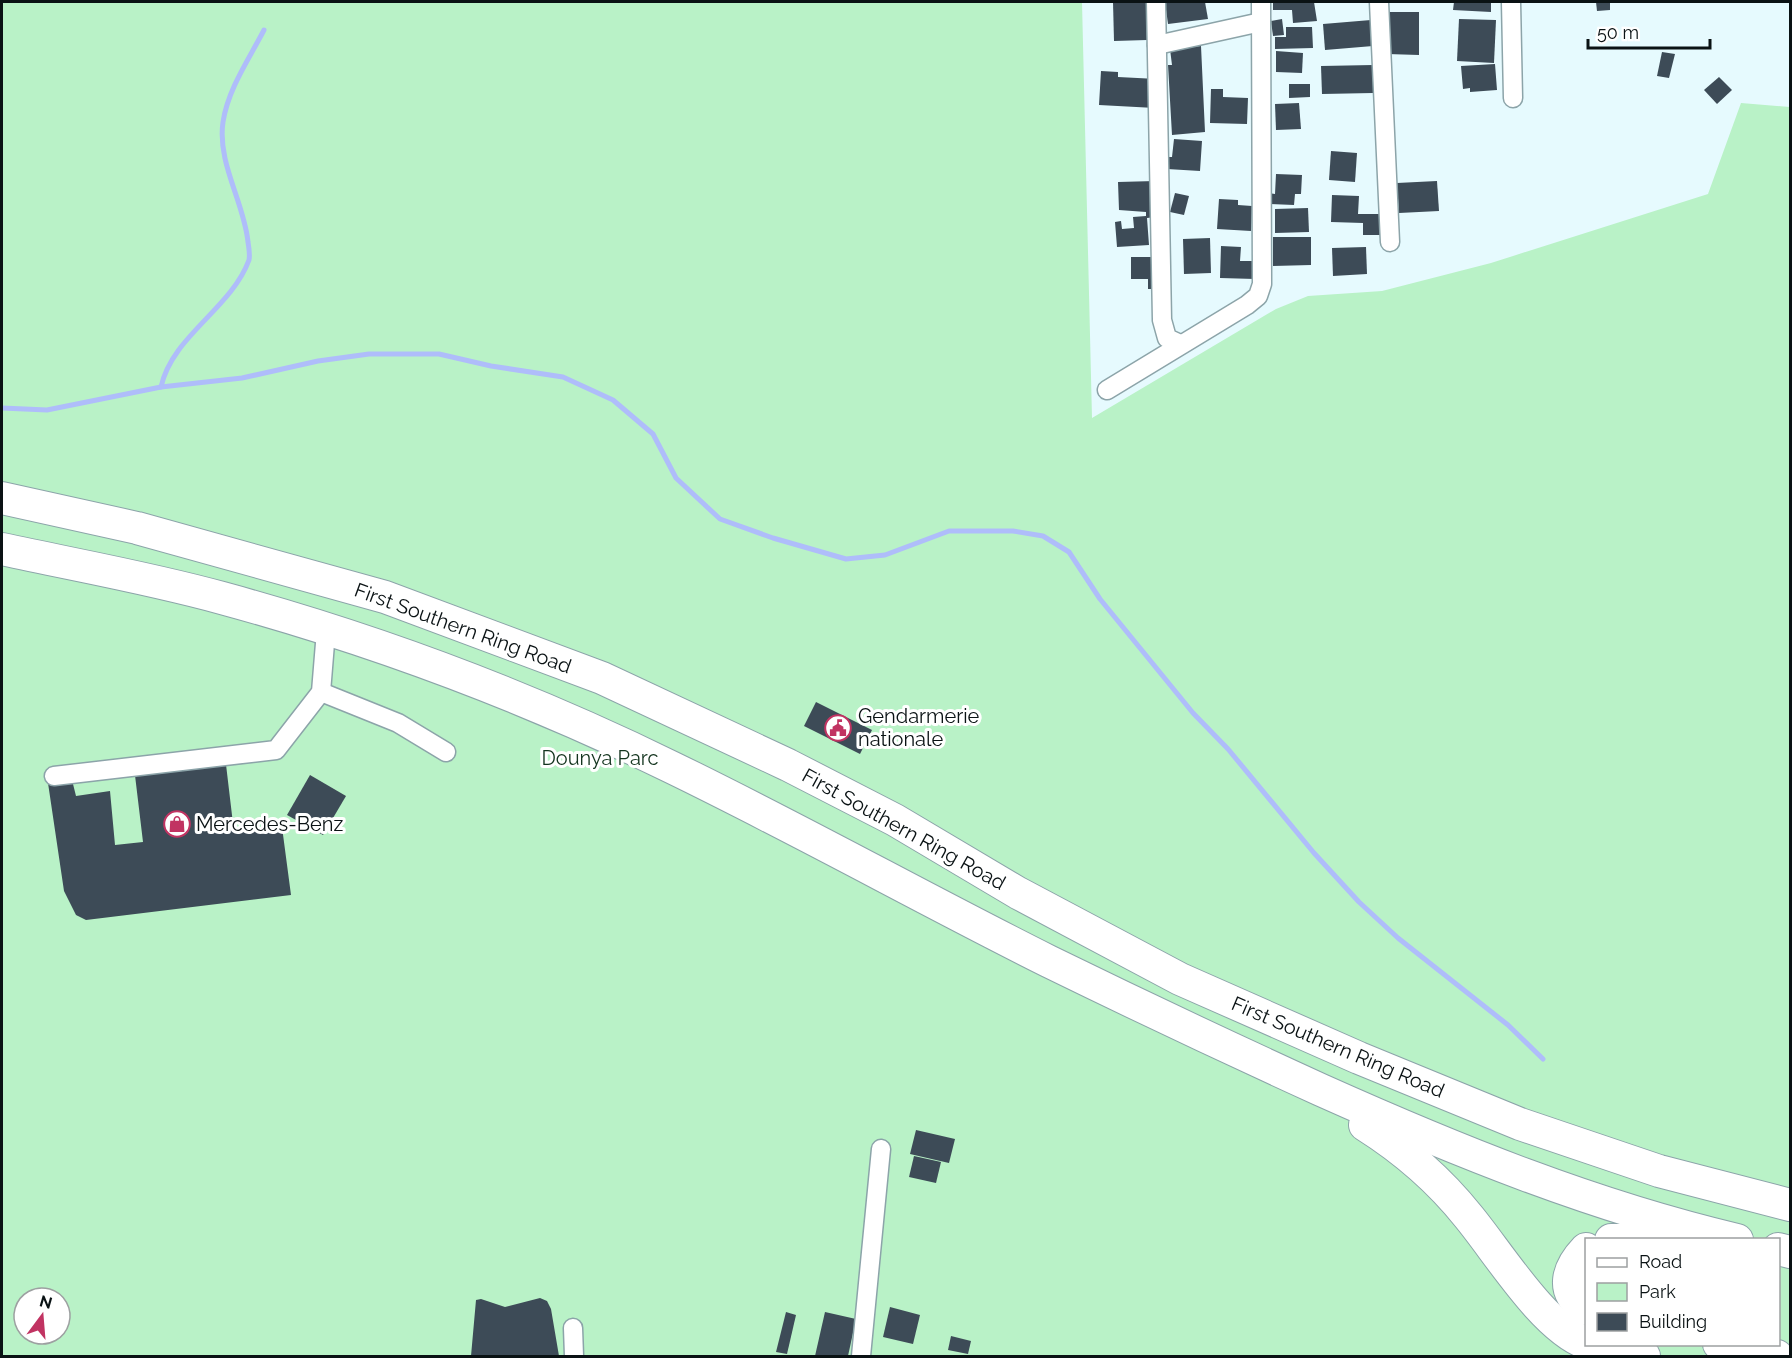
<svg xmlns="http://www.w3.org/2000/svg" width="1792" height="1358" viewBox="0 0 1792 1358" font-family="Raleway,sans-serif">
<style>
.green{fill:#b9f2c7;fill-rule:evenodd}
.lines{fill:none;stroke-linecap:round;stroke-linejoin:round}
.stream{stroke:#afbdfa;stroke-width:5}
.building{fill:#3d4b57}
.minor-casing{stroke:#8ca4a9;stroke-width:21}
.motorway-casing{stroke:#8ca4a9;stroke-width:34}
.minor{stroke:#fff;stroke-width:18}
.motorway{stroke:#fff;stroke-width:32}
.labels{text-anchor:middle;stroke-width:6;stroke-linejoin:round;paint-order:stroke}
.street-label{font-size:20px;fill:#0a1214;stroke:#fff}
.poi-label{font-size:20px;fill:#0a1214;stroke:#fff;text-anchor:start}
.park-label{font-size:20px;fill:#13341e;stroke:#fff}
</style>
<rect width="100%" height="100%" fill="#e6fafe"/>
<path class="green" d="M2,2H1082L1092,418L1276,309L1308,296L1382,291L1491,263L1708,194L1741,103L1790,107V1356H2ZM1586,1240H1778V1344H1586ZM24,1298H60V1334H24Z"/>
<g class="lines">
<g class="stream">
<path d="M161,387C172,336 231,309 249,260C250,255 249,248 248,242C244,202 217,163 223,122C228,89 249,59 264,30"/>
<path d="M2,408L47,410L161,387L242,378L318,361L369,354H439L491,366L563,377L613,400L653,434L676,478L720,519L773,538L846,559L885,555L949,531H1013L1043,536L1069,552L1100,599L1193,713L1228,749L1314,853L1359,902L1398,938L1508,1025L1543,1059"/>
</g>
</g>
<g class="building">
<path d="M1113,2H1146L1147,40L1114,41Z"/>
<path d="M1165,2H1205L1208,19L1168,24Z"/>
<path d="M1273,2H1314L1317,21L1293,23L1292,10H1273Z"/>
<path d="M1454,2H1491V12L1453,10Z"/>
<path d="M1596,2H1610V10L1597,11Z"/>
<path d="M1388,12H1419V55L1387,54Z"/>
<path d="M1282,19L1284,35L1273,36L1271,21Z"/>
<path d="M1459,19L1496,20L1494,63L1457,61Z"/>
<path d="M1371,20L1373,46L1325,50L1323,24Z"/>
<path d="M1286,27H1312L1313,48L1275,49V37H1286Z"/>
<path d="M1201,46L1205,132L1172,135L1168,65H1172L1170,49Z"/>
<path d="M1276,51L1303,53L1302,73L1276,72Z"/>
<path d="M1662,52L1675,54L1669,78L1657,76Z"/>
<path d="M1495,64L1497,90L1470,92V88L1463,89L1461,66Z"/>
<path d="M1373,65V93L1322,94L1321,66Z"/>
<path d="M1101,71L1118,72V77L1157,79L1155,108L1099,105Z"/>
<path d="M1719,77L1732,90L1717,104L1704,90Z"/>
<path d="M1289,84H1310V97L1289,98Z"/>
<path d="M1211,89H1223V97L1248,98L1247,124L1210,123Z"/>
<path d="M1299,103L1301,129L1276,130L1275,104Z"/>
<path d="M1174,139L1202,141L1200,171L1167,169L1168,157H1172Z"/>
<path d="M1331,151L1357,153L1355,182L1329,180Z"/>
<path d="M1276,174L1302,175L1301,194H1295L1294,205L1267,204L1268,193L1275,194Z"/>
<path d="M1155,181L1156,217L1147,218L1149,245L1117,247L1115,222L1121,221L1122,229L1134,228L1133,217L1146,216V212L1119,210L1118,182Z"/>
<path d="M1437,181L1439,211L1399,213L1397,183Z"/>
<path d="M1175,193L1189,196L1184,215L1170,212Z"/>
<path d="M1332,195L1359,196L1358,214H1381L1380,235H1363V223L1331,222Z"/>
<path d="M1219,199L1238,200V205L1252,206L1251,231L1217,229Z"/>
<path d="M1308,208L1309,232L1275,233V209Z"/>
<path d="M1273,237H1311V265L1273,266Z"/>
<path d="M1210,238L1211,273L1184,274L1183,239Z"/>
<path d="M1221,246L1241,247L1240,261H1256L1255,279L1220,278Z"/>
<path d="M1366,247L1367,274L1333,276L1332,248Z"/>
<path d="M1131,257H1158L1157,289H1148V279H1131Z"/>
<path d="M816,702L872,730L860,754L804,726Z"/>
<path d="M225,756L234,832L282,827L291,895L86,920L76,915L64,891L48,783L72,780L76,796L110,791L115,845L143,842L134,767Z"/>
<path d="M310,775L346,796L323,835L287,815Z"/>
<path d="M916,1130L955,1139L949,1163L910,1154Z"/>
<path d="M914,1156L941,1162L936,1183L909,1177Z"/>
<path d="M540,1298L547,1301L551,1309L559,1356H471L476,1300L481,1299L505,1307Z"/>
<path d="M890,1307L920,1315L913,1344L883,1337Z"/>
<path d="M786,1312L796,1315L787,1354L776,1352Z"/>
<path d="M825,1312L856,1319L848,1356H815Z"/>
<path d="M951,1336L971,1341L968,1354L948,1350Z"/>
</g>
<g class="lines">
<g class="minor-casing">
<g id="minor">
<path d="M1156,2L1162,320L1167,338L1180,344"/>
<path d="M1379,2L1390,242"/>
<path d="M1511,2L1513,98"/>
<path d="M1157,45L1261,22"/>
<path d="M1107,390L1247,305L1258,296L1262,284L1261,2"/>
<path d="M321,692L398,723L446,752"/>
<path d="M54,776L276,750L321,692L326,631"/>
<path d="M573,1328L574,1356"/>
<path d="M861,1356L881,1149"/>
</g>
</g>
<g class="motorway-casing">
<g id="motorway">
<path d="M2,498L137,528L385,597L602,678L788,765L895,820L1018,893L1180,979L1359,1058L1520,1124L1659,1171L1790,1205"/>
<path d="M2,549C75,565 150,578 222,598C376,640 528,697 671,767C799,829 922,898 1048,961C1138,1005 1229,1048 1321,1090C1455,1150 1593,1206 1737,1240"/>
<path d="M1365,1125C1403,1149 1440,1181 1468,1216C1498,1252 1543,1327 1586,1343"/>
<path d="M1611,1240H1653"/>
<path d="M1586,1249C1568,1268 1559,1291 1586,1309"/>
<path d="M1778,1249L1790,1252"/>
<path d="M1591,1344L1644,1356"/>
<path d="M1719,1344L1777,1356"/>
</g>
</g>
<use href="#minor" class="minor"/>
<use href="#motorway" class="motorway"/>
</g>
<defs>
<g id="civic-ring" transform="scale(1.35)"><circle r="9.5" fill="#fff" stroke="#c13362" stroke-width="1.5"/><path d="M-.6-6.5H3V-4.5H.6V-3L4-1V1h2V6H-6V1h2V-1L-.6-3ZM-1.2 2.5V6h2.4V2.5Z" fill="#c13362"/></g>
<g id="shop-ring" transform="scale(1.35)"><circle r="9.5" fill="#fff" stroke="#c13362" stroke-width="1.5"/><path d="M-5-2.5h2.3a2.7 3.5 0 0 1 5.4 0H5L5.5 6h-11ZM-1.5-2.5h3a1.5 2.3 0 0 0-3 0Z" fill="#c13362"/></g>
</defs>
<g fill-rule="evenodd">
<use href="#civic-ring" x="838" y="728"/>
<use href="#shop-ring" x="177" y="824"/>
</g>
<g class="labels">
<g class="street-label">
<text transform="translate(463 628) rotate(20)" y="7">First Southern Ring Road</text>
<text transform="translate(904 829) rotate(29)" y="7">First Southern Ring Road</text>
<text transform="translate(1338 1047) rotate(23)" y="7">First Southern Ring Road</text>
</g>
<g class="poi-label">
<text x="858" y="723">Gendarmerie<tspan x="858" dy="23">nationale</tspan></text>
<text x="196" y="831">Mercedes-Benz</text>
</g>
<g class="park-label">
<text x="600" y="765">Dounya Parc</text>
</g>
</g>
<rect width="1792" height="1358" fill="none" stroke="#0a1214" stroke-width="6"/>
<rect x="1585" y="1238" width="195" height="108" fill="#ffffff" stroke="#9da0a1" stroke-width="1.5"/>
<rect x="1597" y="1258" width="30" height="9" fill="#ffffff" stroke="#9da0a1" stroke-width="1.5"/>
<text x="1639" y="1268" font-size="18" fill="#0a1214">Road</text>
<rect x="1597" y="1283" width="30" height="18" fill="#b9f2c7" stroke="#9da0a1" stroke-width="1.5"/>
<text x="1639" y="1298" font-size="18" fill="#0a1214">Park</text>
<rect x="1597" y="1313" width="30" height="18" fill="#3d4b57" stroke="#9da0a1" stroke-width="1.5"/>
<text x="1639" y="1328" font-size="18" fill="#0a1214">Building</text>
<g transform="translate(42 1316) rotate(16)"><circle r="28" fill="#ffffff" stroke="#9da0a1" stroke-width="1.5"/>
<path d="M0-4.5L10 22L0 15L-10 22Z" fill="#c13362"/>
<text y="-9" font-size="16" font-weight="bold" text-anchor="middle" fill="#0a1214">N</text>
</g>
<path d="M1588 39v9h122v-9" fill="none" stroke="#0a1214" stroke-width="3"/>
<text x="1597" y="39" font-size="18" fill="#0a1214" stroke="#ffffff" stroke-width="4.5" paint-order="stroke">50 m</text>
</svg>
